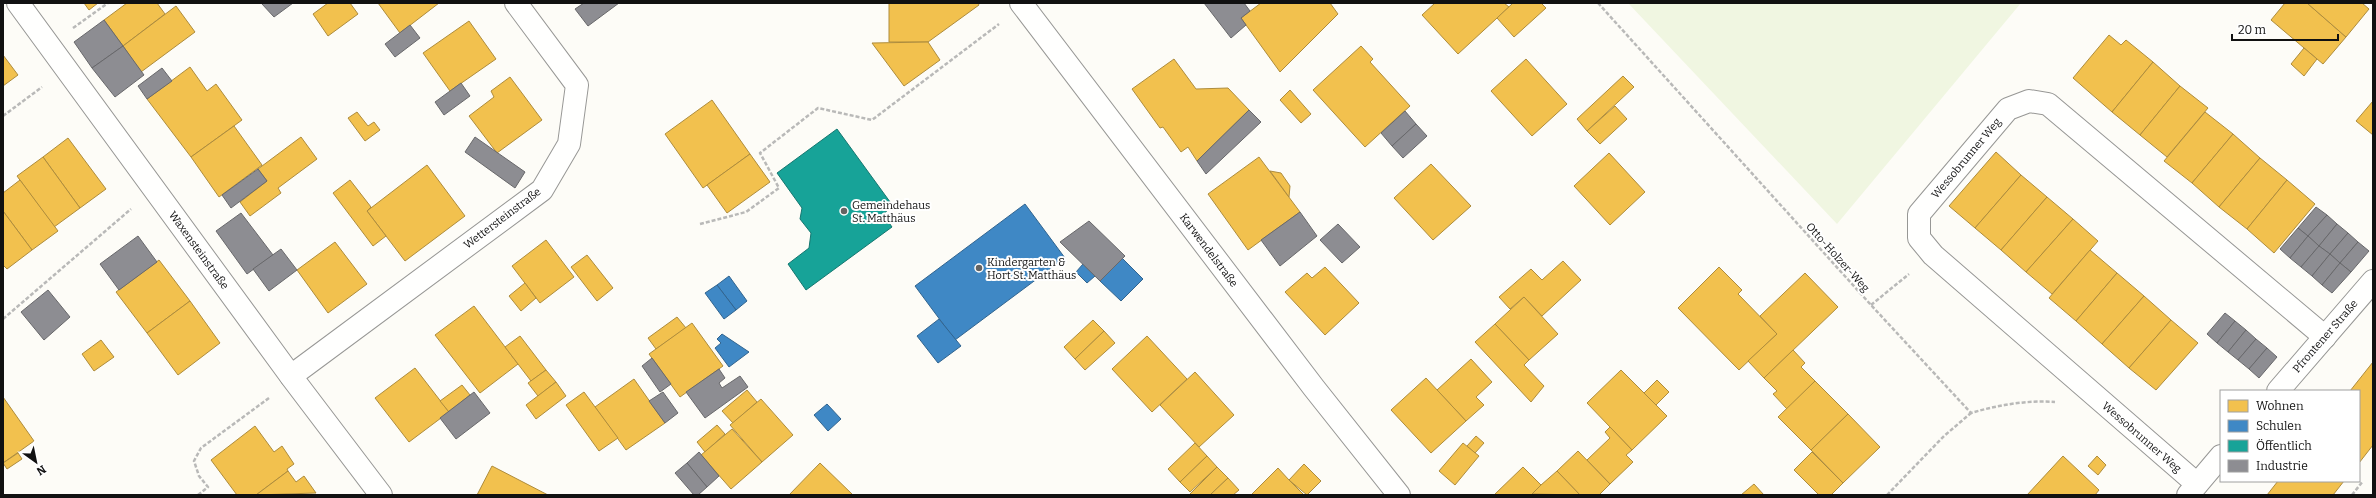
<svg xmlns="http://www.w3.org/2000/svg" width="2376" height="498" viewBox="0 0 2376 498" font-family="Bitter,serif">
<style>
.pitch{fill:#f0f6e1}
.homes{fill:#f2c14e;stroke:#ae8c3c}
.schools{fill:#3f88c5;stroke:#31648f}
.public{fill:#17a398;stroke:#157770}
.industry{fill:#8d8d92;stroke:#68686b}
.lines{fill:none;stroke-linecap:round;stroke-linejoin:round}
.minor-casing{stroke:#979795;stroke-width:24}
.path{stroke:#b9b9b8;stroke-width:2.5;stroke-dasharray:4 2;stroke-linecap:butt}
.minor{stroke:#fffffe;stroke-width:22}
.poi-dot{fill:#646362;stroke:#fff;stroke-width:1.5}
.labels{text-anchor:middle;stroke-width:4;stroke-linejoin:round;paint-order:stroke}
.street-label{font-size:11px;fill:#111;stroke:#fff}
.poi-label{font-size:11px;fill:#111;stroke:#fff;text-anchor:start}
</style>
<rect width="100%" height="100%" fill="#fdfcf7"/>
<path class="pitch" d="M1628,3H2021L1837,224Z"/>
<g class="homes">
<path d="M84,3H98L89,10Z"/>
<path d="M127,3H157L165,14L123,46L104,20Z"/>
<path d="M328,3H350L358,14L328,36L313,14Z"/>
<path d="M378,3H439L400,33Z"/>
<path d="M889,3H978L979,5L928,42H889Z"/>
<path d="M1261,3H1330L1338,14L1280,72L1241,18Z"/>
<path d="M1435,3H1504L1509,7L1458,54L1422,15Z"/>
<path d="M1513,3H1541L1546,8L1514,37L1497,18Z"/>
<path d="M2285,3H2307L2346,37L2323,64L2271,20Z"/>
<path d="M2307,3H2362L2369,9L2346,37Z"/>
<path d="M176,6L195,32L141,72L123,46Z"/>
<path d="M469,21L496,59L450,91L423,53Z"/>
<path d="M2109,35L2121,45L2126,40L2153,62L2112,112L2073,78Z"/>
<path d="M928,42L940,60L904,86L872,43Z"/>
<path d="M1361,46L1373,59L1370,62L1410,106L1365,147L1313,90Z"/>
<path d="M2304,48L2317,59L2304,76L2291,64Z"/>
<path d="M3,55L18,75L3,86Z"/>
<path d="M1174,59L1196,89L1228,88L1249,110L1197,161L1188,147L1181,152L1163,127L1160,128L1132,89Z"/>
<path d="M1526,59L1567,104L1532,136L1491,91Z"/>
<path d="M2153,62L2180,86L2140,135L2112,112Z"/>
<path d="M190,67L207,91L216,84L242,120L191,157L147,99Z"/>
<path d="M1623,76L1634,87L1587,131L1577,119Z"/>
<path d="M510,77L542,120L497,153L469,116L494,97L491,91Z"/>
<path d="M2180,86L2208,108L2167,157L2140,135Z"/>
<path d="M1290,90L1311,114L1301,123L1280,100Z"/>
<path d="M712,100L750,154L703,188L665,134Z"/>
<path d="M2373,101V135L2356,121Z"/>
<path d="M1615,106L1627,119L1600,144L1587,131Z"/>
<path d="M357,112L368,126L374,122L380,130L365,141L348,118Z"/>
<path d="M2205,112L2233,134L2192,183L2164,161Z"/>
<path d="M234,126L262,165L219,197L191,157Z"/>
<path d="M2233,134L2260,158L2219,207L2192,183Z"/>
<path d="M301,137L317,159L278,188L281,193L250,216L240,202L267,181L258,169Z"/>
<path d="M68,138L106,189L80,208L43,157Z"/>
<path d="M1996,152L2021,175L1975,228L1949,206Z"/>
<path d="M1609,153L1645,192L1610,225L1574,186Z"/>
<path d="M750,154L770,182L727,213L707,185Z"/>
<path d="M43,157L80,208L54,227L17,176Z"/>
<path d="M1259,157L1300,212L1248,250L1208,194Z"/>
<path d="M2260,158L2287,180L2247,229L2219,207Z"/>
<path d="M1431,164L1471,206L1433,240L1394,198Z"/>
<path d="M427,165L465,216L405,261L367,211Z"/>
<path d="M1270,171L1281,173L1290,186L1289,197Z"/>
<path d="M2021,175L2047,197L2001,250L1975,228Z"/>
<path d="M20,180L58,231L32,250L3,211V193Z"/>
<path d="M350,180L371,207L367,211L386,236L373,246L333,193Z"/>
<path d="M2287,180L2315,204L2274,253L2247,229Z"/>
<path d="M2047,197L2073,219L2026,272L2001,250Z"/>
<path d="M3,211L32,250L7,269L3,265Z"/>
<path d="M2073,219L2098,241L2052,294L2026,272Z"/>
<path d="M546,240L574,277L540,303L512,266Z"/>
<path d="M335,242L367,284L328,313L297,270Z"/>
<path d="M2090,250L2117,273L2076,321L2049,298Z"/>
<path d="M587,255L613,288L597,301L571,267Z"/>
<path d="M159,260L190,301L147,333L116,292Z"/>
<path d="M1563,261L1581,280L1542,316L1524,297L1510,309L1499,297L1531,269L1542,280Z"/>
<path d="M1325,267L1359,303L1325,335L1285,292L1307,273L1312,278Z"/>
<path d="M1719,267L1742,290L1738,294L1777,334L1739,370L1678,308Z"/>
<path d="M1805,273L1838,307L1764,378L1748,361L1777,334L1760,316Z"/>
<path d="M2117,273L2144,296L2102,344L2076,321Z"/>
<path d="M525,283L536,298L521,311L509,296Z"/>
<path d="M2144,296L2171,320L2129,368L2102,344Z"/>
<path d="M1524,297L1558,334L1529,360L1495,324Z"/>
<path d="M190,301L220,343L178,375L147,333Z"/>
<path d="M474,306L518,364L480,393L435,335Z"/>
<path d="M677,317L686,328L656,349L648,338Z"/>
<path d="M1093,320L1104,331L1075,359L1064,347Z"/>
<path d="M2171,320L2198,343L2156,390L2129,368Z"/>
<path d="M692,323L723,366L680,397L649,354Z"/>
<path d="M1495,324L1529,360L1524,365L1544,386L1531,402L1475,342Z"/>
<path d="M1104,331L1115,343L1085,370L1075,359Z"/>
<path d="M520,336L546,370L531,381L505,347Z"/>
<path d="M1147,336L1187,379L1152,412L1112,369Z"/>
<path d="M101,340L114,357L94,371L82,354Z"/>
<path d="M1793,350L1805,363L1801,367L1815,381L1787,409L1773,394L1777,391L1764,378Z"/>
<path d="M1471,359L1492,382L1476,397L1484,405L1466,421L1437,390Z"/>
<path d="M2373,362V445L2359,463V391H2350Z"/>
<path d="M415,368L449,412L409,442L375,398Z"/>
<path d="M546,370L556,382L538,396L528,383Z"/>
<path d="M1621,370L1667,416L1632,450L1587,403Z"/>
<path d="M1195,372L1234,415L1199,447L1160,405Z"/>
<path d="M1426,378L1466,421L1431,453L1391,410Z"/>
<path d="M634,379L665,423L626,450L595,407Z"/>
<path d="M1657,380L1669,392L1656,405L1644,393Z"/>
<path d="M1815,381L1848,414L1811,450L1778,417Z"/>
<path d="M556,382L566,396L536,419L526,405Z"/>
<path d="M462,385L470,395L449,412L440,401Z"/>
<path d="M747,390L757,402L733,423L722,411Z"/>
<path d="M584,392L618,438L599,451L566,405Z"/>
<path d="M3,397L34,441L3,463Z"/>
<path d="M761,399L793,435L762,462L730,425Z"/>
<path d="M1848,414L1880,447L1843,483L1811,450Z"/>
<path d="M717,425L725,434L705,452L697,442Z"/>
<path d="M255,426L274,452L282,446L294,464L287,469L288,471L256,495H237L211,460Z"/>
<path d="M1610,427L1632,450L1626,455L1633,462L1610,484L1587,460L1610,438L1605,432Z"/>
<path d="M732,429L762,462L731,489L701,455Z"/>
<path d="M1476,436L1484,443L1475,453L1467,446Z"/>
<path d="M1195,443L1207,456L1180,482L1168,469Z"/>
<path d="M1463,443L1479,456L1455,485L1439,471Z"/>
<path d="M1578,451L1610,484L1599,495H1580L1557,471Z"/>
<path d="M1812,452L1843,483L1831,495H1819L1794,470Z"/>
<path d="M18,453L22,459L7,469L3,463Z"/>
<path d="M1207,456L1217,467L1190,492L1180,482Z"/>
<path d="M2063,456L2099,490L2095,495H2027Z"/>
<path d="M2097,456L2106,465L2098,475L2088,466Z"/>
<path d="M820,463L853,495H789Z"/>
<path d="M1304,464L1321,481L1307,495L1289,480Z"/>
<path d="M492,466L548,495H477Z"/>
<path d="M1217,467L1228,478L1210,495H1189Z"/>
<path d="M1523,467L1541,485L1532,495H1494Z"/>
<path d="M1278,468L1289,480L1304,495H1251Z"/>
<path d="M288,471L296,482L304,476L316,493L256,495Z"/>
<path d="M1557,471L1580,495L1532,494L1541,485Z"/>
<path d="M1228,478L1239,490L1233,495H1210Z"/>
<path d="M2278,481H2344L2333,495H2267Z"/>
<path d="M1754,484L1764,495H1741Z"/>
</g>
<g class="schools">
<path d="M1025,204L1065,258L955,340L915,286Z"/>
<path d="M1122,258L1143,279L1121,301L1100,281Z"/>
<path d="M1083,264L1095,276L1087,283L1076,272Z"/>
<path d="M729,276L747,301L736,310L717,285Z"/>
<path d="M717,285L736,310L724,319L705,293Z"/>
<path d="M939,319L961,346L938,363L917,336Z"/>
<path d="M722,334L749,352L729,367L715,348L721,343L717,339Z"/>
<path d="M827,404L841,419L828,431L814,415Z"/>
</g>
<path class="public" d="M837,129L893,206L883,214L892,227L806,290L788,264L809,248L811,233L800,219L802,208L777,173Z"/>
<g class="industry">
<path d="M264,3H293L274,17L262,4Z"/>
<path d="M584,3H619L588,26L575,9Z"/>
<path d="M1204,3H1244L1250,11L1241,18L1246,25L1231,38Z"/>
<path d="M104,20L123,46L92,68L74,42Z"/>
<path d="M410,25L420,38L395,57L385,44Z"/>
<path d="M123,46L144,75L115,97L92,68Z"/>
<path d="M162,68L172,81L147,99L138,86Z"/>
<path d="M461,83L470,96L444,115L435,102Z"/>
<path d="M1249,110L1261,122L1206,174L1197,161Z"/>
<path d="M1405,111L1416,124L1392,146L1381,133Z"/>
<path d="M1416,124L1427,136L1403,158L1392,146Z"/>
<path d="M475,137L525,172L515,188L465,152Z"/>
<path d="M258,169L267,181L231,208L222,195Z"/>
<path d="M2316,207L2327,215L2308,236L2298,228Z"/>
<path d="M1300,212L1317,236L1280,266L1261,240Z"/>
<path d="M241,213L273,255L247,274L216,231Z"/>
<path d="M2327,215L2337,224L2319,246L2308,236Z"/>
<path d="M1089,221L1125,256L1100,281L1060,242Z"/>
<path d="M1338,224L1360,247L1342,263L1320,240Z"/>
<path d="M2337,224L2348,233L2330,254L2319,246Z"/>
<path d="M2298,228L2308,236L2290,258L2280,249Z"/>
<path d="M2348,233L2358,242L2340,263L2330,254Z"/>
<path d="M138,236L157,262L119,290L100,264Z"/>
<path d="M2308,236L2319,246L2301,267L2290,258Z"/>
<path d="M2358,242L2369,251L2351,272L2340,263Z"/>
<path d="M2319,246L2330,254L2312,276L2301,267Z"/>
<path d="M281,249L297,270L269,291L253,269Z"/>
<path d="M2330,254L2340,263L2322,285L2312,276Z"/>
<path d="M2340,263L2351,272L2332,293L2322,285Z"/>
<path d="M48,290L70,317L44,340L21,312Z"/>
<path d="M2225,313L2235,321L2217,343L2207,334Z"/>
<path d="M2235,321L2246,330L2228,352L2217,343Z"/>
<path d="M2246,330L2256,339L2238,360L2228,352Z"/>
<path d="M2256,339L2267,348L2249,369L2238,360Z"/>
<path d="M2267,348L2277,357L2259,378L2249,369Z"/>
<path d="M652,358L671,384L660,392L642,366Z"/>
<path d="M719,369L725,378L719,383L722,388L740,376L748,387L705,418L686,392Z"/>
<path d="M474,392L490,413L456,439L440,418Z"/>
<path d="M663,392L678,413L665,423L649,401Z"/>
<path d="M699,452L719,476L707,487L687,463Z"/>
<path d="M687,463L707,487L698,495H694L675,473Z"/>
</g>
<g class="lines">
<g class="minor-casing">
<g id="minor">
<path d="M18,3L293,379L381,495"/>
<path d="M1021,3L1314,388L1399,495"/>
<path d="M291,376L542,190L569,144L577,85L516,3"/>
<path d="M2278,391L2373,281"/>
<path d="M2197,484L1933,255L1919,238V214L2008,109L2029,101L2048,104L2325,337"/>
<path d="M2188,495L2221,456"/>
</g>
</g>
<g class="path">
<path d="M1598,3L1871,305L1971,413C1998,405 2027,400 2055,402"/>
<path d="M73,28L108,3"/>
<path d="M3,116L42,87"/>
<path d="M700,224L746,212L779,188L760,153L818,108L872,120L999,24"/>
<path d="M1871,305L1909,274"/>
<path d="M3,319L131,209"/>
<path d="M198,495L208,487L199,476L194,461L201,448L269,398"/>
<path d="M1887,495L1944,436L1971,413"/>
<path d="M2352,495L2363,481"/>
</g>
<use href="#minor" class="minor"/>
</g>
<g class="poi-dot">
<circle cx="844" cy="211" r="4"/>
<circle cx="979" cy="268" r="4"/>
</g>
<g class="labels">
<g class="street-label">
<text transform="translate(1966 158) rotate(-50)" y="4">Wessobrunner Weg</text>
<text transform="translate(502 218) rotate(-37)" y="4">Wettersteinstraße</text>
<text transform="translate(199 250) rotate(54)" y="4">Waxensteinstraße</text>
<text transform="translate(1209 250) rotate(53)" y="4">Karwendelstraße</text>
<text transform="translate(1838 257) rotate(48)" y="4">Otto-Holzer-Weg</text>
<text transform="translate(2325 336) rotate(-49)" y="4">Pfrontener Straße</text>
<text transform="translate(2142 437) rotate(41)" y="4">Wessobrunner Weg</text>
</g>
<g class="poi-label">
<text x="852" y="209">Gemeindehaus<tspan x="852" dy="13">St. Matthäus</tspan></text>
<text x="987" y="266">Kindergarten &amp;<tspan x="987" dy="13">Hort St. Matthäus</tspan></text>
</g>
</g>
<rect width="2376" height="498" fill="none" stroke="#111111" stroke-width="8"/>
<rect x="2220" y="390" width="140" height="92" fill="#ffffff" stroke="#a0a0a0"/>
<rect x="2228" y="400" width="20" height="12" fill="#f2c14e" stroke="#a0a0a0"/>
<text x="2256" y="410" font-size="12" fill="#111111">Wohnen</text>
<rect x="2228" y="420" width="20" height="12" fill="#3f88c5" stroke="#a0a0a0"/>
<text x="2256" y="430" font-size="12" fill="#111111">Schulen</text>
<rect x="2228" y="440" width="20" height="12" fill="#17a398" stroke="#a0a0a0"/>
<text x="2256" y="450" font-size="12" fill="#111111">Öffentlich</text>
<rect x="2228" y="460" width="20" height="12" fill="#8d8d92" stroke="#a0a0a0"/>
<text x="2256" y="470" font-size="12" fill="#111111">Industrie</text>
<g transform="translate(36 462) rotate(147)" stroke="#ffffff" stroke-width="3" paint-order="stroke">
<path d="M0-3L7 15L0 10L-7 15Z" fill="#111111"/>
<text y="-6" font-size="11" font-weight="bold" text-anchor="middle" fill="#111111">N</text>
</g>
<path d="M2232 34v6h106v-6" fill="none" stroke="#111111" stroke-width="2"/>
<text x="2238" y="34" font-size="12" fill="#111111" stroke="#ffffff" stroke-width="3" paint-order="stroke">20 m</text>
</svg>
